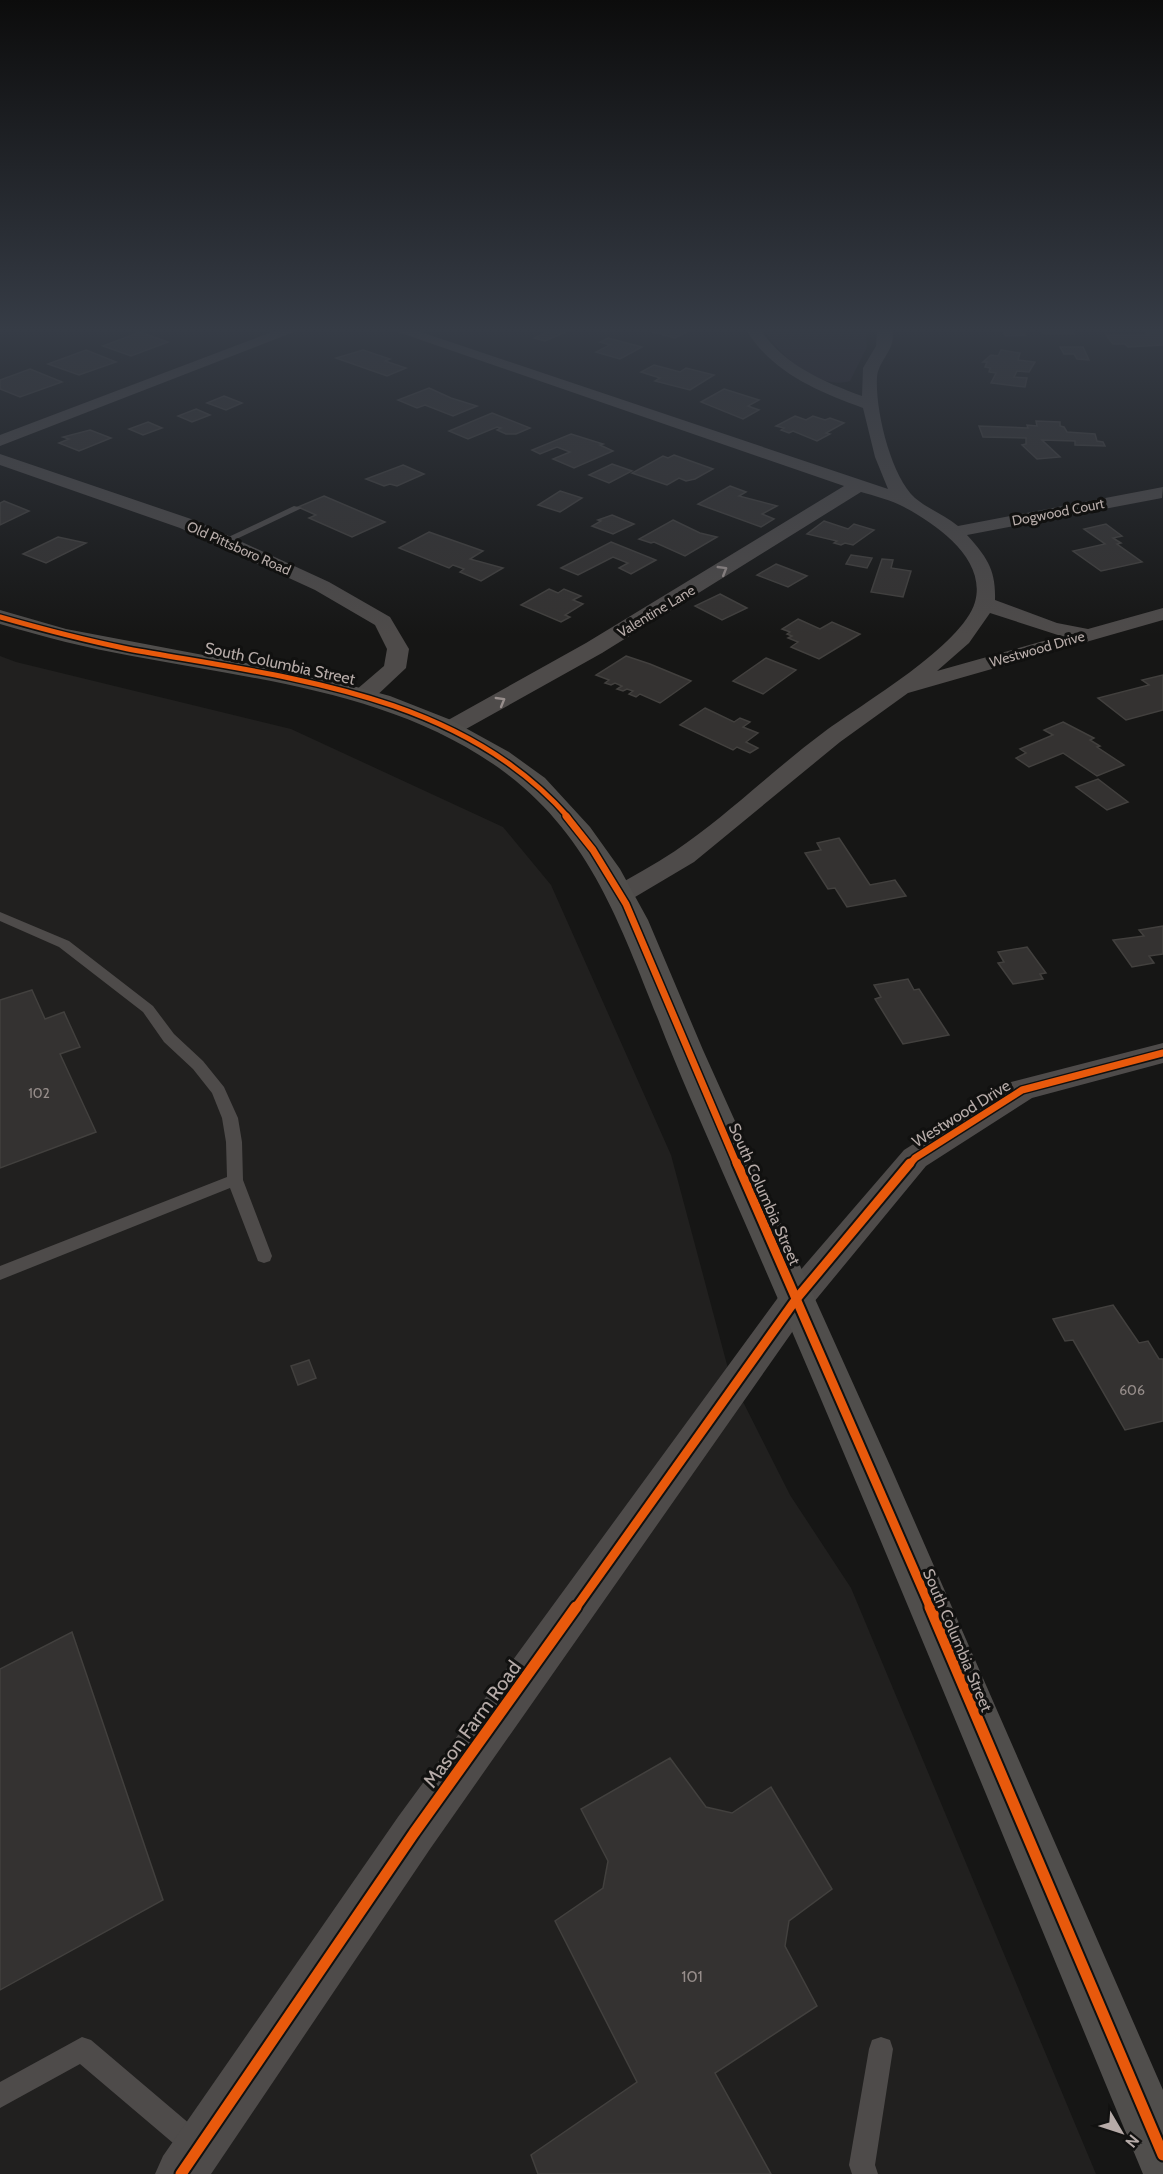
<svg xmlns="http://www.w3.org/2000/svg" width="1163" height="2174" viewBox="0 0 1163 2174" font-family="Cabin,sans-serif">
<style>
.built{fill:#21201f}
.green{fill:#262128}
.building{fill:#343231;stroke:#42403e;stroke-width:1.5}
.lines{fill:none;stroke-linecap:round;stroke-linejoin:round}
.lane{fill:#4e4b4a;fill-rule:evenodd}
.street{fill:#4e4b4a;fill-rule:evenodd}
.primary{fill:#504e4c;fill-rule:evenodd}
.cycleway-far3-casing{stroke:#111110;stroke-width:8}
.cycleway-far2-casing{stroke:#111110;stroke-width:10}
.cycleway-far1-casing{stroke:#111110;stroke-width:13}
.cycleway-casing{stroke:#111110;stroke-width:15}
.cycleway-far3{stroke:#e8590c;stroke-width:5}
.cycleway-far2{stroke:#e8590c;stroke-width:7}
.cycleway-far1{stroke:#e8590c;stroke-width:9}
.cycleway{stroke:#e8590c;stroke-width:11}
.oneway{stroke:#978e8c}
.labels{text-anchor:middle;stroke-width:6;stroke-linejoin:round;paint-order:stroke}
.far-street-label{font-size:14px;fill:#b6aba8;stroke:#111110}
.number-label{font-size:14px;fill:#968d8a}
.street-label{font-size:16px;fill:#b6aba8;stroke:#111110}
.near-number-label{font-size:16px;fill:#968d8a}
.near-street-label{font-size:20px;fill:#b6aba8;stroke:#111110}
</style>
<rect width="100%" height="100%" fill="#161615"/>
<path class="built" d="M0,656L16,662L291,729L503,827L551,885L671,1155L730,1376L790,1495L851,1588L1096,2174H0Z"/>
<path class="green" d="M763,330H866L867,347L850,381C817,391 781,355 763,330Z"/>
<g class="building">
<path d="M541,330H570L545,341L534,338L547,332Z"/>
<path d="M655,330H690L675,338L653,332Z"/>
<path d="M1022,330L1025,335L1006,336L1003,331L992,330Z"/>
<path d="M1041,330H1071L1074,334H1044Z"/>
<path d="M1145,330H1163V345L1128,347L1125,344H1113L1106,335H1149Z"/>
<path d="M140,332L168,342L131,356L103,346Z"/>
<path d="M608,338L642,347L620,359L596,352L610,345L600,342Z"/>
<path d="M1060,347H1083L1089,360L1077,359L1074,354H1064Z"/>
<path d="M86,350L116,362L79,375L48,364Z"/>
<path d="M363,350L390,359L385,361L406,368L387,376L336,358Z"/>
<path d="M1001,350L1020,353L1018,360L1035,362L1029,372L1017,371L1014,377L1027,378L1025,387L991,383L996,373L989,372L990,368L985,367L987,362H983L991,355L998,356Z"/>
<path d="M654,365L680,372L686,368L714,375L690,390L655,381L660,378L641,372Z"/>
<path d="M30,369L62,382L20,397L0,389V380Z"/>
<path d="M429,388L451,398L477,406L453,416L425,405L417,408L398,400Z"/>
<path d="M724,389L759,400L748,406L759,410L743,419L701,402Z"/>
<path d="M224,396L242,403L226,410L207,403Z"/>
<path d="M196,409L210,415L192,422L178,416Z"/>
<path d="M492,413L530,428L516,434H506L497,430L501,428L497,427L468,439L449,431Z"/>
<path d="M795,416L806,420L813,416L825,420L830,418L844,423L826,433L830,434L817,441L793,431L789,433L781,430L784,428L776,426Z"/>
<path d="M1036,421L1060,422V426L1064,427L1067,432L1095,434L1097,441L1103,442L1105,446L1075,445V441L1042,440L1060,457L1037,459L1022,445L1026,444V438L983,437L979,426L1028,428L1027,425L1037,426Z"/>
<path d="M148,422L162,428L143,435L129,429Z"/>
<path d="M90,430L111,438L79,451L59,443L69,439L63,437Z"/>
<path d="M571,434L603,444L600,445L613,451L574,468L553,459L570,452L557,447L540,454L532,450Z"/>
<path d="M674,455L713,469L695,479L686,481L679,478L667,485L632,473L663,456L668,458Z"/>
<path d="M612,464L632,471L609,483L589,475Z"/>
<path d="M403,465L424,474L397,486L390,484L384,486L366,479Z"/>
<path d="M730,486L746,492L739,496L777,506L762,514L774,519L761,527L698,504Z"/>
<path d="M560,491L582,498L560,512L538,505Z"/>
<path d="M324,496L385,522L352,537L309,518L316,515L298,507Z"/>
<path d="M4,501L29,511L0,525V503Z"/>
<path d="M612,515L634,524L613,534L592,526L601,521L598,520Z"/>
<path d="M673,520L700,533L717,537L685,556L654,542L651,543L639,539Z"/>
<path d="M824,521L848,529L854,524L874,530L853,545L845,543L841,545L834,543L837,541L807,534Z"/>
<path d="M1106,524L1122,536L1113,538L1121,543L1117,544L1142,562L1101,571L1073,551L1105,544L1084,529Z"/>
<path d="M429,532L483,551L470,559L503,568L481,581L460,572L464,569L453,565L449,568L399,548Z"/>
<path d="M58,537L86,543L46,563L23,554Z"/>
<path d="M611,542L656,560L631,574L619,568L628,563L613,557L578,575L561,568Z"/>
<path d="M851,555L872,558L867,568L846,564Z"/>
<path d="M882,559L893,560L891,568L911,571L903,597L871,592Z"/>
<path d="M776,564L807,576L788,587L757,575Z"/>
<path d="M549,589L558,593L564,589L581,596L573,600L583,604L565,615L570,617L561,622L521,605Z"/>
<path d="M720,594L747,608L722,620L695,606Z"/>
<path d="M798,619L820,629L832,622L860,634L819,659L791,647L798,642L788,638L792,636L787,634L790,632L782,629Z"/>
<path d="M626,656L650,664L691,681L660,703L640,694L636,697L629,694L633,691L627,689L623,691L617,689L622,686L615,683L611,685L605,683L609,680L596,675Z"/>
<path d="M766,658L796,670L763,694L733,681Z"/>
<path d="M1163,675V710L1126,720L1098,698L1149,685L1142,680Z"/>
<path d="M705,708L734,722L740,718L750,722L743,727L758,733L746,742L758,748L750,753L737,747L733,750L680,725Z"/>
<path d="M1063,722L1094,738L1090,740L1100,746L1097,747L1124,765L1097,776L1063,753L1029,767L1016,758L1026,753L1020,749L1053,735L1044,730Z"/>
<path d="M1098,779L1128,802L1107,810L1076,787Z"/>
<path d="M839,838L870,885L895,880L906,896L847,907L835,888L828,889L805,853L821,850L817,843Z"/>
<path d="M1163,926V954L1149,956L1154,963L1132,967L1113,940L1144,936L1139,930Z"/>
<path d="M1027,947L1046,973L1040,974L1043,979L1013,984L998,963L1004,962L998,952Z"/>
<path d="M908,979L914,990L919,989L949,1035L903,1044L875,999L881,997L874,985Z"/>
<path d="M32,990L45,1019L64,1012L80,1047L60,1054L96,1132L0,1168V1000Z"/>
<path d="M1113,1305L1139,1343L1148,1341L1159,1359H1163V1421L1125,1430L1073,1340L1065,1341L1053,1319Z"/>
<path d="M309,1360L316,1378L298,1385L291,1366Z"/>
<path d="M72,1632L163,1900L0,1990V1669Z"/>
<path d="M670,1758L706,1807L732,1813L771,1787L832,1889L789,1921L785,1946L817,2006L715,2073L771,2174H538L531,2155L637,2082L555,1921L603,1888L608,1861L581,1809Z"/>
</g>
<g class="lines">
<g class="lane">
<path d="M294,506L302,508L228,543L220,541Z"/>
<path d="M0,912L69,941L153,1006L174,1034L203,1061L224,1087L238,1118L242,1142L243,1180L272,1256L270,1261L264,1263L258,1261L230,1188L0,1280V1266L227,1177L226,1142L222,1118L212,1093L193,1069L164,1042L143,1012L59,947L0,921Z"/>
<path d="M82,2037L91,2040L204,2136L208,2145L204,2154L195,2158L186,2154L80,2064L0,2108V2082Z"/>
<path d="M881,2037L890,2040L893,2049L875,2165L878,2174H852L849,2165L869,2049L872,2040Z"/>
</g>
<g class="street">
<path d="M277,330H299L0,446V435Z"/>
<path d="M392,330H415L888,489L875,457L863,408C817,391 773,373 746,330H761C784,365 824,382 862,396L863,368L876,346L877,330H892C897,349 879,359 877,377C875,410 891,476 915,498C928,509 945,515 958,526L1163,487L1162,498L967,535C987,557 996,570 995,600L1057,623L1088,629L1163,608V620L908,693L840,742L694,862L630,900L621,902L612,900L608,894L612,888C633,876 654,865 675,851C726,817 774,769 824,732C863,703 962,646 975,602C987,559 936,524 904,507C891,500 875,496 861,492L602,653L457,734H441L438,729L441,724L586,643L844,486ZM990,613L1061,636L937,671L969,643Z"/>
<path d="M0,454L194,520L329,582L390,617L409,649L406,668L372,700H356L353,695L356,690L384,666L387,649L375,625L315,590L180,528L0,465Z"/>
<path d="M1163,1043V1063L1032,1098L926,1166L809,1308L430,1849L211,2174H155L163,2156L398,1817L785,1288L904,1150L1011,1082Z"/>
</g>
<path class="primary" d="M0,610L66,629L319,677L390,696L451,720L509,752L545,778L590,827L620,869L648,920L703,1050L892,1470L1163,2090V2174H1143C1004,1840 869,1504 723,1173C701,1122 678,1071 658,1019C620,925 591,838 507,774C400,693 259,680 132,656C87,648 44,637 0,624Z"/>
<g class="cycleway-far3-casing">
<path id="cycleway-far3" d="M0,617C42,629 84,640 128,649C281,677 459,692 568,817"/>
</g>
<g class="cycleway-far2-casing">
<g id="cycleway-far2">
<path d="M566,816L593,850L626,904L737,1165"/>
<path d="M909,1165L915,1158L1022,1090L1163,1053"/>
</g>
</g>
<g class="cycleway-far1-casing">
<g id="cycleway-far1">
<path d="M737,1163L931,1609"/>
<path d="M575,1609L797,1298L910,1163"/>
</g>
</g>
<g class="cycleway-casing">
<g id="cycleway">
<path d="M930,1607L1163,2155"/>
<path d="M181,2174L414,1833L576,1607"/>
</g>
</g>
<use href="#cycleway-far3" class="cycleway-far3"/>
<use href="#cycleway-far2" class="cycleway-far2"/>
<use href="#cycleway-far1" class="cycleway-far1"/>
<use href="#cycleway" class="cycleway"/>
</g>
<defs><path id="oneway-chevron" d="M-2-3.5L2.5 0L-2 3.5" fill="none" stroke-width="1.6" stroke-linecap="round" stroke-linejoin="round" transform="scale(1.5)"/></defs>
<g class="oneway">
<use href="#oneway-chevron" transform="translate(723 570) rotate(-31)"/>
<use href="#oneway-chevron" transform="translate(501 701) rotate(-30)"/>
</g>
<linearGradient id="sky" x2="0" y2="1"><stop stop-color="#0c0c0c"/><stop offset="0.52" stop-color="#363c46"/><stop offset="1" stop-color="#363c46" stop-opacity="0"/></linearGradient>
<rect width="1163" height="635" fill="url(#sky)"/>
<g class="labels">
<g class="far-street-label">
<text transform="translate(1058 512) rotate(-11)" y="5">Dogwood Court</text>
<text transform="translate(239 548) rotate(24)" y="5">Old Pittsboro Road</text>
<text transform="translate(656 611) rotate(-31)" y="5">Valentine Lane</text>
<text transform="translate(1037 649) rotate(-16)" y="5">Westwood Drive</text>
</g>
<g class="number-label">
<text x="39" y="1098">102</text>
<text x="1132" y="1395">606</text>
</g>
<g class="street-label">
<text transform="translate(280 663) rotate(12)" y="6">South Columbia Street</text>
<text transform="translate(961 1113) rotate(-32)" y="6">Westwood Drive</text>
<text transform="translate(765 1194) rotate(66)" y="6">South Columbia Street</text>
<text transform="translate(958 1640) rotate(67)" y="6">South Columbia Street</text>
</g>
<g class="near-number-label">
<text x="692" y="1982">101</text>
</g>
<g class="near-street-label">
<text transform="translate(472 1724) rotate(-54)" y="7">Mason Farm Road</text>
</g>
</g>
<g transform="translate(1121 2132) rotate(129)" stroke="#111110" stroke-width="4.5" paint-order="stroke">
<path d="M0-4.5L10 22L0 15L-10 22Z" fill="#b6aba8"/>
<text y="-9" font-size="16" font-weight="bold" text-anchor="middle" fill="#b6aba8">N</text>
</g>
</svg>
